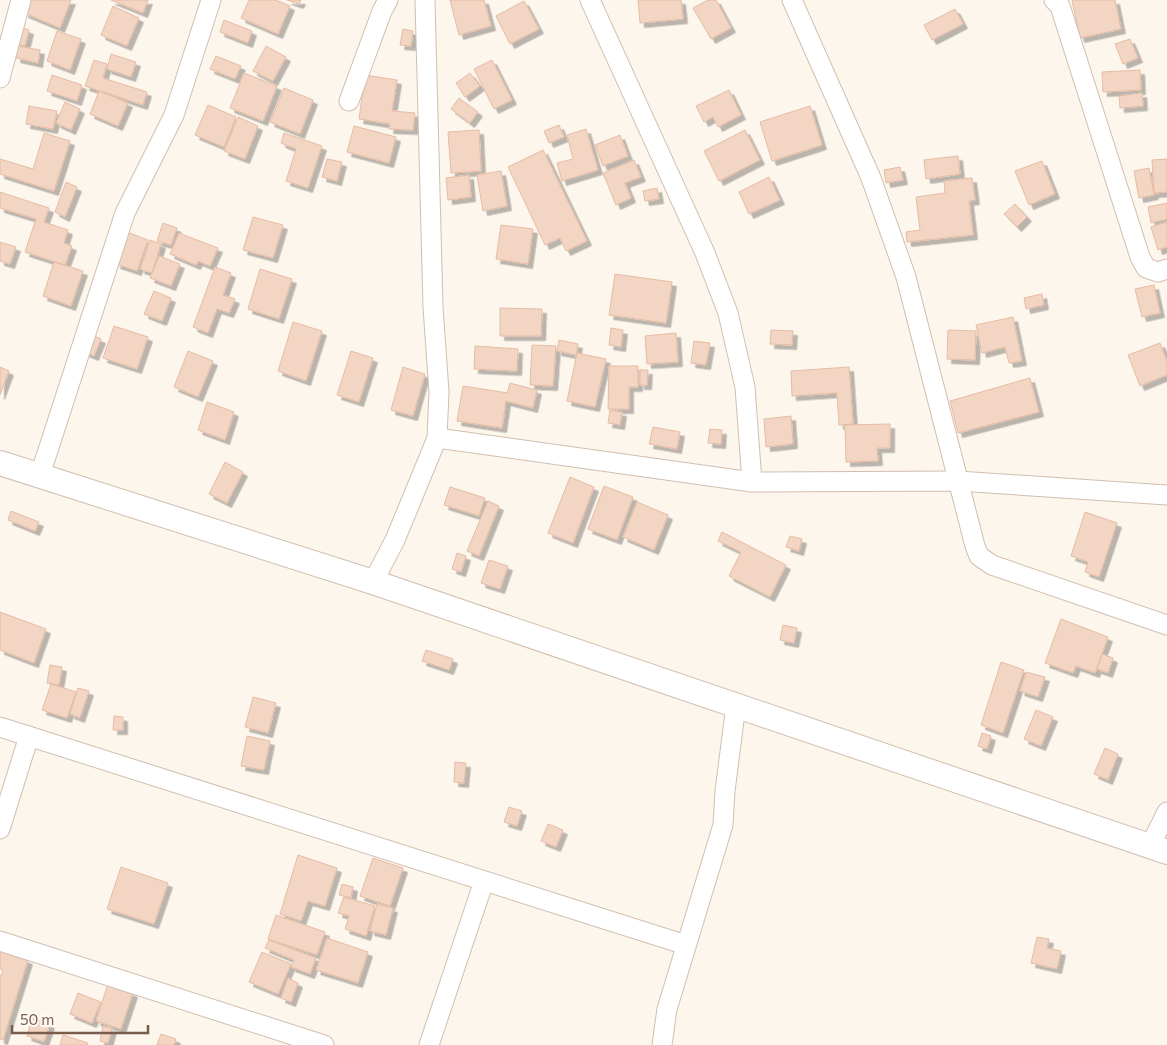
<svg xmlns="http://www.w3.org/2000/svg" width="1167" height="1045" viewBox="0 0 1167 1045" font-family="Commissioner,sans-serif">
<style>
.building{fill:#f3d5c3;stroke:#e6bba3;filter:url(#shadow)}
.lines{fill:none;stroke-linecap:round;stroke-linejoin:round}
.minor-casing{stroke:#d1beb0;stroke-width:21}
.tertiary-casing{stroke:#d1beb0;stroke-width:26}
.minor{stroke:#fff;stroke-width:19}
.tertiary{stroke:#fff;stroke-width:24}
</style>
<defs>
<filter id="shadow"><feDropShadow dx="4.5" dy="4.5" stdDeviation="0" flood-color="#0004"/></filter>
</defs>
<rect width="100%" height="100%" fill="#fdf6ec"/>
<g class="building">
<path d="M29,0H71L60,28L24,13Z"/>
<path d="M111,0H148L143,13Z"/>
<path d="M249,0H276L290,6L278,34L241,18Z"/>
<path d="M287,0H301L299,4Z"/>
<path d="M450,0H484L491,26L459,35Z"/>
<path d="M638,0H681L683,19L640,23Z"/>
<path d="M708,0H716L731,28L711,39L693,8Z"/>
<path d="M1072,0H1115L1121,29L1080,38Z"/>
<path d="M524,1L539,29L510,44L496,16Z"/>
<path d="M113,6L139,18L127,46L101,35Z"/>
<path d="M955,9L963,24L932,40L924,25Z"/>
<path d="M224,20L252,31L248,43L220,32Z"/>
<path d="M20,27L29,30L25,46L15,43Z"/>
<path d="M403,29L413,31L411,46L400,45Z"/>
<path d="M57,31L81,39L70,70L47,61Z"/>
<path d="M1130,39L1138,58L1123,64L1115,44Z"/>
<path d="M18,46L40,50L38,63L16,58Z"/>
<path d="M266,46L286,57L273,81L253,71Z"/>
<path d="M111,54L136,62L131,77L107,69Z"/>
<path d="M216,56L241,66L235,79L210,69Z"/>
<path d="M94,60L107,64L103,78L147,92L143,105L85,86Z"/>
<path d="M492,60L512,100L494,109L474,69Z"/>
<path d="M1140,70L1141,90L1103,92L1102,72Z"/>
<path d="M244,73L277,86L263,121L230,108Z"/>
<path d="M470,73L480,86L465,97L456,83Z"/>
<path d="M52,75L82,85L77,101L47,91Z"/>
<path d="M365,75L397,80L392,111L415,113L413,130L389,129L390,124L359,119Z"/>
<path d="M284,88L313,100L300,134L270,122Z"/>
<path d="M729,90L741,115L718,127L713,117L704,122L696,106Z"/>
<path d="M99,91L128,103L118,126L90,114Z"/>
<path d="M1142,93L1143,106L1120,108L1119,96Z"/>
<path d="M459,98L478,112L470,123L451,109Z"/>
<path d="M65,102L80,109L71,130L56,123Z"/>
<path d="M208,105L236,117L224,147L195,135Z"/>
<path d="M29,106L57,111L53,129L26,124Z"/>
<path d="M810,106L822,145L772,161L760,122Z"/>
<path d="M238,117L258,126L245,159L224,151Z"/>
<path d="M559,125L564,137L549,143L544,131Z"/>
<path d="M354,126L396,137L389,163L347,152Z"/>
<path d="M586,129L598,170L562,181L557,163L573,159L567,135Z"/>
<path d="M479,130L481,171L451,173L448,132Z"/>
<path d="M745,130L760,160L719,181L704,151Z"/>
<path d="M44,133L70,141L54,191L0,174V159L33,169Z"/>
<path d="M284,133L322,146L308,188L286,181L296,149L281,143Z"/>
<path d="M620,135L628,156L603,166L595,145Z"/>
<path d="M543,150L587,241L566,251L560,238L545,245L508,167Z"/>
<path d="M958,156L960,174L926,179L924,160Z"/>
<path d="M327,159L342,162L337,181L322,177Z"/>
<path d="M1167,159V192L1154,193L1152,160Z"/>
<path d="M634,160L641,177L625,183L631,198L616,205L603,173Z"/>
<path d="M1042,161L1055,194L1029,205L1015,171Z"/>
<path d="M900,167L903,180L886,183L884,170Z"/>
<path d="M1149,168L1154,195L1139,198L1134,171Z"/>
<path d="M501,171L507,206L483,211L477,175Z"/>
<path d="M469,175L471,197L448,200L446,178Z"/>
<path d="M769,177L780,200L749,214L739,192Z"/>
<path d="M972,178L975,200L969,201L973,235L907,242L906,232L920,230L916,197L945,193L944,181Z"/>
<path d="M66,182L77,187L65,217L55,212Z"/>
<path d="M657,188L659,199L645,201L643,191Z"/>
<path d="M0,192L49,208L44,222L68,230L64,243L72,246L65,265L25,252L36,219L0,208Z"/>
<path d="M1167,203V219L1151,223L1148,207Z"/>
<path d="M1015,204L1027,217L1017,227L1004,214Z"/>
<path d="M253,217L283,225L273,258L243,250Z"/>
<path d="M1167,222V247L1158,250L1151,227Z"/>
<path d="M163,223L177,228L171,245L157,241Z"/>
<path d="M501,225L533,229L528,264L496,259Z"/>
<path d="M127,232L148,240L137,271L116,264Z"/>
<path d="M179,233L218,248L210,266L198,261L196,265L170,254Z"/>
<path d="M150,240L161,244L152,273L140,269Z"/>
<path d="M0,242L16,247L10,264L0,261Z"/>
<path d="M159,256L180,264L171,286L150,278Z"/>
<path d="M54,262L83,271L71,306L43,296Z"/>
<path d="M215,267L231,273L223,295L235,299L229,313L217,309L208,333L193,327Z"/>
<path d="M260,269L292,279L279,319L248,309Z"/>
<path d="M615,274L672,282L666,323L609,315Z"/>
<path d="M1154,285L1160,313L1142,317L1135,289Z"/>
<path d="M154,291L171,298L162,321L144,314Z"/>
<path d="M1042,294L1044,305L1026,309L1024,298Z"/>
<path d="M500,308L542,309L541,336H500Z"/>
<path d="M1013,317L1022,361L1009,363L1005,347L982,353L976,325Z"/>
<path d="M293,322L322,331L306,381L278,371Z"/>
<path d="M114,326L148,337L137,369L103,358Z"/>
<path d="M611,328L623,330L621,347L609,345Z"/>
<path d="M771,330L793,331L792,345L770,344Z"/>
<path d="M948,330L976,331L975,360L947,359Z"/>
<path d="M676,333L678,362L647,364L645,336Z"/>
<path d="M90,334L101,339L94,356L82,351Z"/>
<path d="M559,340L578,344L576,355L557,351Z"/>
<path d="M694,341L710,343L706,365L691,363Z"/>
<path d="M1160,343L1167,361V375L1140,386L1128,355Z"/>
<path d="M532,345L556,346L553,386L530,385Z"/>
<path d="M475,346L518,349L517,371L474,369Z"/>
<path d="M188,351L213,361L198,397L174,387Z"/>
<path d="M351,351L373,358L359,402L337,395Z"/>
<path d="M577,353L606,359L595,407L567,401Z"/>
<path d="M609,366H638V387H629V409H608Z"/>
<path d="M0,367L9,371L0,395Z"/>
<path d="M403,367L425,374L413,416L391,410Z"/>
<path d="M849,367L853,424L839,425L837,393L792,396L791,371Z"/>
<path d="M640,370H648L647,385H640Z"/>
<path d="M1030,378L1039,412L958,433L950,401Z"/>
<path d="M510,383L537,390L533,408L506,401L502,428L457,421L463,386L508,393L507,394Z"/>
<path d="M207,402L234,412L225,440L198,430Z"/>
<path d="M610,410L622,412L620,425L608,423Z"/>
<path d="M791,416L793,444L766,447L764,419Z"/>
<path d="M890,424V448H877L878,461L846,462L845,425Z"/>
<path d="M653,427L680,432L677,449L649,444Z"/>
<path d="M710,429L722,430L721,444L708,443Z"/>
<path d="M225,462L243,472L227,503L209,494Z"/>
<path d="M570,477L594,487L573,543L548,533Z"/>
<path d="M604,486L633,497L617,540L588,529Z"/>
<path d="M450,487L485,498L479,516L444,505Z"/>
<path d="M488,501L499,506L479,556L467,551Z"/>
<path d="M637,502L668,515L654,550L623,537Z"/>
<path d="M11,511L39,522L35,531L8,520Z"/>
<path d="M1085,512L1117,523L1099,577L1085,572L1088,562L1071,556Z"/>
<path d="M722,532L786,565L770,597L729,576L741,552L718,541Z"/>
<path d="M790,536L802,539L799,551L786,547Z"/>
<path d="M457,553L466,556L461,572L452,569Z"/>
<path d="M489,560L508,566L500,589L481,583Z"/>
<path d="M0,612L46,629L34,663L0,650Z"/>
<path d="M1061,619L1108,637L1095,673L1076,666L1073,673L1045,663Z"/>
<path d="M783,625L797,628L794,643L780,640Z"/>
<path d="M426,650L453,659L449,670L422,661Z"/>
<path d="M1102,654L1113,658L1108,673L1097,669Z"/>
<path d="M1001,662L1024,670L1003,733L981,725Z"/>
<path d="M50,665L62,667L59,685L47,683Z"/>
<path d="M1026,672L1045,677L1038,697L1020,691Z"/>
<path d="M51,684L76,692L67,718L42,710Z"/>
<path d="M78,688L89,691L80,718L70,714Z"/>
<path d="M253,697L276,703L268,733L245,727Z"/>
<path d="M1036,710L1053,717L1041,746L1024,739Z"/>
<path d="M114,716L123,717V730H113Z"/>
<path d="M982,733L991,736L987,749L978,746Z"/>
<path d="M247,736L270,741L264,770L241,766Z"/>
<path d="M1105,748L1118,754L1108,780L1094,774Z"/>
<path d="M455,762L466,763L464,783L454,782Z"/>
<path d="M509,807L522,811L517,826L504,822Z"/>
<path d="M548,824L563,830L556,847L541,841Z"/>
<path d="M298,855L337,868L325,906L308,901L301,921L280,914Z"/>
<path d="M373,858L403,868L390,906L360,896Z"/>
<path d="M121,867L168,883L154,924L107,909Z"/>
<path d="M342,884L353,887L351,898L339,895Z"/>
<path d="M344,897L375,906L366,936L345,929L349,916L338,913Z"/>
<path d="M377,904L393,908L386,935L370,931Z"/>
<path d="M276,915L325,932L317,955L268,939Z"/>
<path d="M1037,937L1049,939L1047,948L1061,951L1057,969L1031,963Z"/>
<path d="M327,938L368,952L358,983L316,970Z"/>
<path d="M269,940L316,958L310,974L291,967L294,960L265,948Z"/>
<path d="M0,951L28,960L3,1040L0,1039V978L3,970L0,969Z"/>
<path d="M262,952L291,964L278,994L249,982Z"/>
<path d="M288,978L298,983L291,1002L281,998Z"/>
<path d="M108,984L133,993L121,1029L96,1021Z"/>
<path d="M78,993L101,1002L92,1023L70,1014Z"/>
<path d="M32,1018L50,1024L44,1042L27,1036Z"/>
<path d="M103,1026L112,1028L108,1043L100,1041Z"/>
<path d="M161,1034L176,1039L174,1045H157Z"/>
<path d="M63,1035L88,1043L87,1045H60Z"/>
</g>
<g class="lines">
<g class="minor-casing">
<g id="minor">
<path d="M590,0L705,253L728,313L745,387L752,482"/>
<path d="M792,0L871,178L906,277L975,546L979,556L992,565L1167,625"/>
<path d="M1054,0L1060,6L1140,257L1146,268L1158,272L1167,269"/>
<path d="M0,78L21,0"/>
<path d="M349,101L382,11L388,0"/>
<path d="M437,438L752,482L958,481L1167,495"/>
<path d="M40,475L125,213L174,115L211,0"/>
<path d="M373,582L395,540L437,438L439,392L433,307L425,0"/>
<path d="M0,727L686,945"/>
<path d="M0,829L29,736"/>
<path d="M1150,846L1167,812"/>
<path d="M0,941L324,1045"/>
<path d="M429,1045L484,881"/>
<path d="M662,1045L667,1009L723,825L725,791L736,705"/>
</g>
</g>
<g class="tertiary-casing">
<path id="tertiary" d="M0,463L373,582L1167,852"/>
</g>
<use href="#minor" class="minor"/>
<use href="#tertiary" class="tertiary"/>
</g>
<path d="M12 1025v8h136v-8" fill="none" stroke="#7a5c4d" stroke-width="2.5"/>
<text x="20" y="1025" font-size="15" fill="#7a5c4d" stroke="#fffaf3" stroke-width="4" paint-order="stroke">50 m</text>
</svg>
